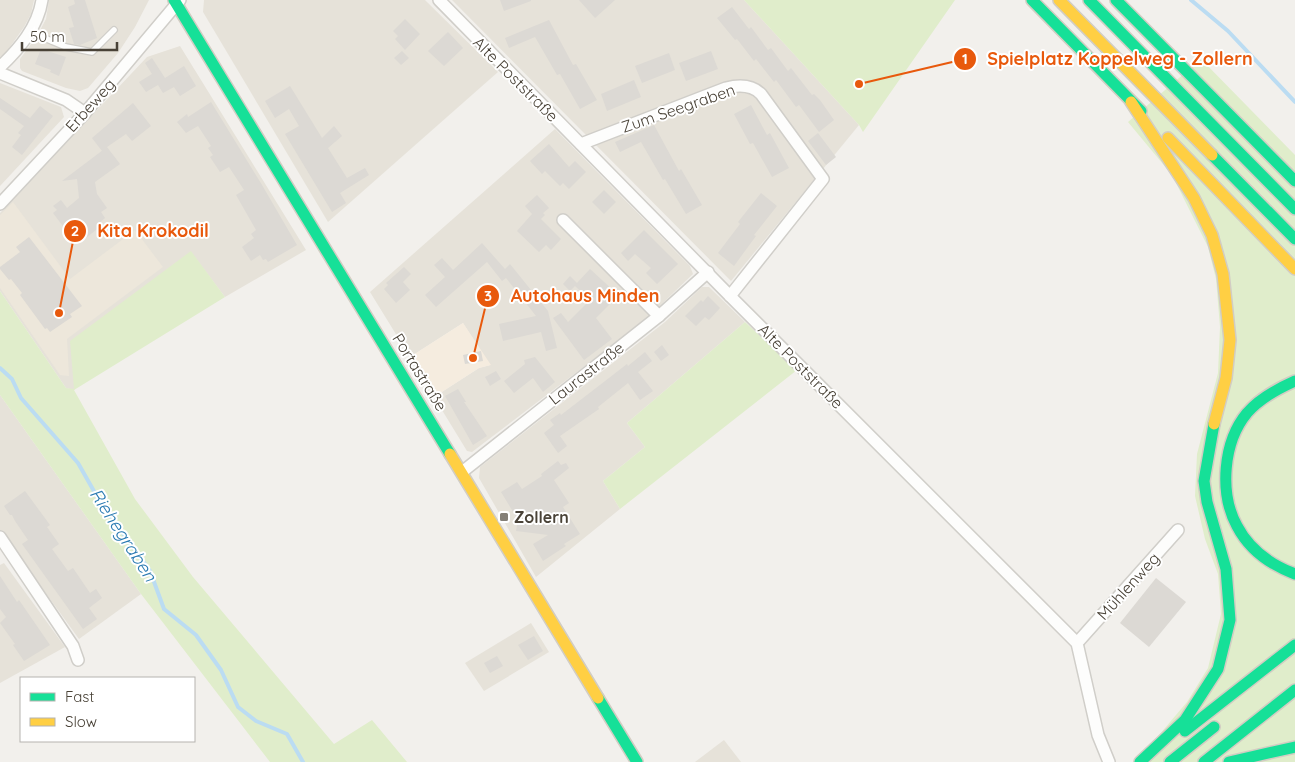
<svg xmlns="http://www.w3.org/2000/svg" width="1295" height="762" viewBox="0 0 1295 762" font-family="Quicksand,sans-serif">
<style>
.residential{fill:#e6e2d9}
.commercial{fill:#f5ecdf}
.education{fill:#ede7db}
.green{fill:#e0edcb}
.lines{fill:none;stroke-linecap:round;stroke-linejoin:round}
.stream{stroke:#bbdcf2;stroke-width:4}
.building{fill:#dcd9d4}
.lane-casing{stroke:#d0cec9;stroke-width:8}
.street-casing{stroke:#d0cec9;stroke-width:14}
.fast-casing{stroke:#d2cdc3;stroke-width:14}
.slow-casing{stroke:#d2cdc3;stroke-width:14}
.lane{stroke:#fdfdfc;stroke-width:5.5}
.street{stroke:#fdfdfc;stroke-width:11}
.fast{stroke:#16e098;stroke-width:11}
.slow{stroke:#ffcf43;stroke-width:11}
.poi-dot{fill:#847f76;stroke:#fff;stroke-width:2}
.labels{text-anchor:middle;stroke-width:4;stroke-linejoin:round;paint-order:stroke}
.street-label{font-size:16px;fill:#494237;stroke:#fff}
.poi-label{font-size:16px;font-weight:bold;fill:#494237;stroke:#fff;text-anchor:start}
.water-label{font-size:18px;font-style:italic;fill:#297ab2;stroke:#fff}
.leader{fill:none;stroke:#e8590c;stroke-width:2}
.callout-dot{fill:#e8590c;stroke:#fff;stroke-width:2}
.mark-label{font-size:15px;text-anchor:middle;font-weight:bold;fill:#fff}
.callout-label{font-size:18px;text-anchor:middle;font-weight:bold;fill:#e8590c;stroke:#fff;stroke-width:4;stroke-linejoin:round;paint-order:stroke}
</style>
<rect width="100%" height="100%" fill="#f2f0ec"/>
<g class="residential">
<path d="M0,0H34L31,14L24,27L5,54L0,57Z"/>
<path d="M49,0H149L135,27L118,53L88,88L80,91L66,88L22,71L20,68V59L37,36L46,19Z"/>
<path d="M204,0H425L498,72L328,222L203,12Z"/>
<path d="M452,0H744L859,125L731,281Z"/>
<path d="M180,46L306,250L225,297L191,252L74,390L66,388L0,291V213L147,57Z"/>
<path d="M0,83L61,107L64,117L0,186Z"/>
<path d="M555,129L690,266L693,274L645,320L472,452L467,451L434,397L479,368L490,365L463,323L410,357L370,292Z"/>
<path d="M702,287H709L745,322L627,423L645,447L603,481L620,509L536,577L479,478L480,467L665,322Z"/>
<path d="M0,395L141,594L79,639L0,530Z"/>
<path d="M4,563L65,647L0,683V565Z"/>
<path d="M531,623L549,652L484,691L465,663Z"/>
<path d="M724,740L741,762H695Z"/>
</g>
<path class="commercial" d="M463,323L491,365L479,368L434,397L410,357Z"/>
<path class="education" d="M13,202L70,279L135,230L163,267L67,339L69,376L60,375L0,288V215Z"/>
<g class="green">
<path d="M744,0H955L863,132L859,125Z"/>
<path d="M1201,59L1295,155V762H1143L1159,735L1187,702L1208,668L1221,614L1218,574L1205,539L1195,496L1197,454L1218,373L1220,327L1216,279L1208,247L1172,175L1128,122Z"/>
<path d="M191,251L225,297L74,390L135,499L193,577L334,744L372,720L407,762H270L141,594L0,395V291L66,388L74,389L70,341Z"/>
<path d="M745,322L797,370L620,509L603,481L645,447L627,423Z"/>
</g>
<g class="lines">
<g class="stream">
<path d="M1191,0L1228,31L1295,102"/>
<path d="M0,368L12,379L21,398L78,463L99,500L150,571L164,609L196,635L221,670L238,707L256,721L287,734L303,762"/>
</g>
</g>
<g class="building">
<path d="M74,0H85L97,38L80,45L74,44L69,28L74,27L68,7L75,4Z"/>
<path d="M500,0H531V1L504,11Z"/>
<path d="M579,0H615L595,18Z"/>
<path d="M732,7L749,29L751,27L768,50L771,48L788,71L791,68L812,95L814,94L820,100L834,120L819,132L799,105L796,107L776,80L774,82L756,59L754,61L737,39L735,40L717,18Z"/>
<path d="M405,19L420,34L405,50L395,39L398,36L393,31Z"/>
<path d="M549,20L573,65L576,64L597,100L580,109L560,74L557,75L535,37L509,48L505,38Z"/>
<path d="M448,32L463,48L444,66L428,51Z"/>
<path d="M41,49L66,57L59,76L50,72L51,70L35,64Z"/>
<path d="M402,51L409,58L401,65L394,58Z"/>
<path d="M711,51L718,69L686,81L679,63Z"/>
<path d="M669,53L675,70L642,83L635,66Z"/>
<path d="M152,58L165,78L184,66L196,86L180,96L174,87L163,93L158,85L146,92L139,82L152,74L145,63Z"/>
<path d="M634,80L641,97L607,111L601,94Z"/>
<path d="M290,86L322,138L334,126L342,136L328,148L347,178L365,168L369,175L340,193L346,203L332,212L285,134L299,126L289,109L275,118L265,101Z"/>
<path d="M0,98L30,118L40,106L53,116L22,155L12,147L21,135L18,133L24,126L0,109Z"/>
<path d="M211,102L262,185L297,245L268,262L266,259L263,260L260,255L251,261L242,247L254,238L251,234L256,230L236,195L244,190L229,167L220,172L210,157L213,155L208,148L211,146L198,126L186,133L177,122L187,114L188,117Z"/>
<path d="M133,103L151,126L132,141L126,134L107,147L120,164L95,182L97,194L107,208L101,212L105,218L99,223L101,226L82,241L77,235L75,237L70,231L68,233L53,213L57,210L53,206L61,200L67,208L79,198L77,179L62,181L107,147L102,151L92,138Z"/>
<path d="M751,105L767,135L770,133L789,168L772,177L753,143L750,144L734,114Z"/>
<path d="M654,125L679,171L681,169L702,205L686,214L665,179L663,180L641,142L620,152L615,142Z"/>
<path d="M818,133L836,157L826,165L808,141Z"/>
<path d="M549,144L569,167L575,161L586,172L569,189L563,183L560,186L545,171L542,174L530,161Z"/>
<path d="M604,190L616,202L604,214L592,202Z"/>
<path d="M761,193L777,206L754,235L756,236L734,266L718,253L740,224L738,222Z"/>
<path d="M537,195L549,208L543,213L545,215L541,219L561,239L551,250L546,245L539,252L517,231L532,214L525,206Z"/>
<path d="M644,230L678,264L657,284L646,273L651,268L635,254L628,261L621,253Z"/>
<path d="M29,237L82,306L70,314L72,317L50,332L47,328L45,329L20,295L22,293L11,279L9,280L0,269V267L20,252L16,247Z"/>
<path d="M482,243L505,269L510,264L548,311L557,348L546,351L541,332L503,341L499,324L536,316L506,278L502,281L487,262L436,307L425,295L445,277L434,265L442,258L453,270Z"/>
<path d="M404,267L411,274L403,282L410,290L396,303L384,289L388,285L386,283Z"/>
<path d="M590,269L616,293L610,300L612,302L596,318L612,339L584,360L553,318L561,313L568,322L590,300L575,286L570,291L563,284L570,276L577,283Z"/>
<path d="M708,296L720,308L709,320L705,317L696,326L685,316L701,300L703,302Z"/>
<path d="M662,345L669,355L661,361L654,352Z"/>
<path d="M481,351L483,361L465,364L463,355Z"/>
<path d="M645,352L652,361L638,372L653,391L640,400L628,383L598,407L599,409L560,436L567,446L558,453L544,433L554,425L550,420L560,413L561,415L609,378L627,364L628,366Z"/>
<path d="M535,357L555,382L543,392L533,378L514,393L504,381L525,364L524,360Z"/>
<path d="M496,371L501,379L490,386L485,377Z"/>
<path d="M458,389L466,402H464L487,436L473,445L445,396Z"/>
<path d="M558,461L561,465L566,463L569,468L554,480L569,503L563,507L580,534L564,544L566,546L543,561L533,544L548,535L516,531L518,520L501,492L517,482L522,489L542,476L541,474Z"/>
<path d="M25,491L50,525L47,527L59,544L52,549L68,571L73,568L90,593L96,589L102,598L89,608L97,619L83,629L22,544L28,540L15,521L12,515H10L4,506Z"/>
<path d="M0,576L17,602L19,600L50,645L24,661L13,645L15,644L0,623L6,617L0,609Z"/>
<path d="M1156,578L1186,602L1149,647L1120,623Z"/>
<path d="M534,636L543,651L528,660L518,645Z"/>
<path d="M497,656L503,666L490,673L484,663Z"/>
</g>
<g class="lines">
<g class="lane-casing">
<path id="lane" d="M30,32L66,47L92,52L114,30"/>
</g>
<g class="street-casing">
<g id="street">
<path d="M439,0L730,296L1077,643L1098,735L1109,762"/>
<path d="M0,67C19,49 38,27 42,0"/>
<path d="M0,73L66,100L85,113"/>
<path d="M581,144L726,88C738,85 751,84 761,94L823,179L730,296"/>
<path d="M0,204L85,113L180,0"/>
<path d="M563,220L659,316"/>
<path d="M462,472L659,316L708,272"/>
<path d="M0,537L73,646L78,660"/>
<path d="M1077,643L1178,530"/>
</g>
</g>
<g class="fast-casing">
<g id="fast">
<path d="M174,0L450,454"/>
<path d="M1032,0L1141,111"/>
<path d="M1089,0L1295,209"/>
<path d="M1116,0L1295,181"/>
<path d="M1212,155L1295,239"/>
<path d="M1295,381C1277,389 1260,398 1247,413C1223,442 1219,493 1237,526C1249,549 1271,565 1295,574"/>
<path d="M598,698L637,762"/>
<path d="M1185,731L1295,645"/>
<path d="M1140,762L1185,720L1218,669L1230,620L1226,569L1207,502L1204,481L1214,424"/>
<path d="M1170,762L1214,727"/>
<path d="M1204,762L1295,690"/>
<path d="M1229,762L1295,747"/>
</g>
</g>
<g class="slow-casing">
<g id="slow">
<path d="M1059,0L1212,155"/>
<path d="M1131,102L1194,198L1212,235L1223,274L1230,340L1226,378L1214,424"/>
<path d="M1168,138L1295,269"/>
<path d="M450,454L598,698"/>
</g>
</g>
<use href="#lane" class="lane"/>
<use href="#street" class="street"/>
<use href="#fast" class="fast"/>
<use href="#slow" class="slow"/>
</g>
<rect class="poi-dot" x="499" y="512" width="10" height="10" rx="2.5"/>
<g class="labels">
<g class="street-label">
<text transform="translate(516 79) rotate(45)" y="6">Alte Poststraße</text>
<text transform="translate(90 105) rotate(-48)" y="6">Erbeweg</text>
<text transform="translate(678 108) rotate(-19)" y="6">Zum Seegraben</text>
<text transform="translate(801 366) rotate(45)" y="6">Alte Poststraße</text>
<text transform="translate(420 372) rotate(58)" y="6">Portastraße</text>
<text transform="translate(586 373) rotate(-38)" y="6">Laurastraße</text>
<text transform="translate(1128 586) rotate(-48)" y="6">Mühlenweg</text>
</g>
<g class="poi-label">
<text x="514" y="523">Zollern</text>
</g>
<g class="water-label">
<text transform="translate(123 535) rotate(57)" y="6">Riehegraben</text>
</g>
</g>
<path class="leader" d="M859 84L965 59M59 313L75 231M473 358L488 296"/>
<g class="callout-dot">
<circle cx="859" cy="84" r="5"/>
<circle cx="59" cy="313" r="5"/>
<circle cx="473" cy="358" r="5"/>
<circle cx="965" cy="59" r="12"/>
<circle cx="75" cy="231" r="12"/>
<circle cx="488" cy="296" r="12"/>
</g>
<g class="mark-label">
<text x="965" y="64">1</text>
<text x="75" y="236">2</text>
<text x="488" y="301">3</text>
</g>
<g class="callout-label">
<text x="1120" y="65">Spielplatz Koppelweg - Zollern</text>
<text x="153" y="237">Kita Krokodil</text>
<text x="585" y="302">Autohaus Minden</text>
</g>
<rect x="20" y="677" width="175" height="65" fill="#ffffff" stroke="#b6b3af"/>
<rect x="30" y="693" width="25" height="8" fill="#16e098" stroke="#b6b3af"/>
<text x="65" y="702" font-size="15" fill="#494237">Fast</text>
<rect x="30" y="718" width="25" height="8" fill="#ffcf43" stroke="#b6b3af"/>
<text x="65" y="727" font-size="15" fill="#494237">Slow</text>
<path d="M22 42v8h95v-8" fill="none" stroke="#494237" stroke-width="2.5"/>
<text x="30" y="42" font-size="15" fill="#494237" stroke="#ffffff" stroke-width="4" paint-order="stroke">50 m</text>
</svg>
